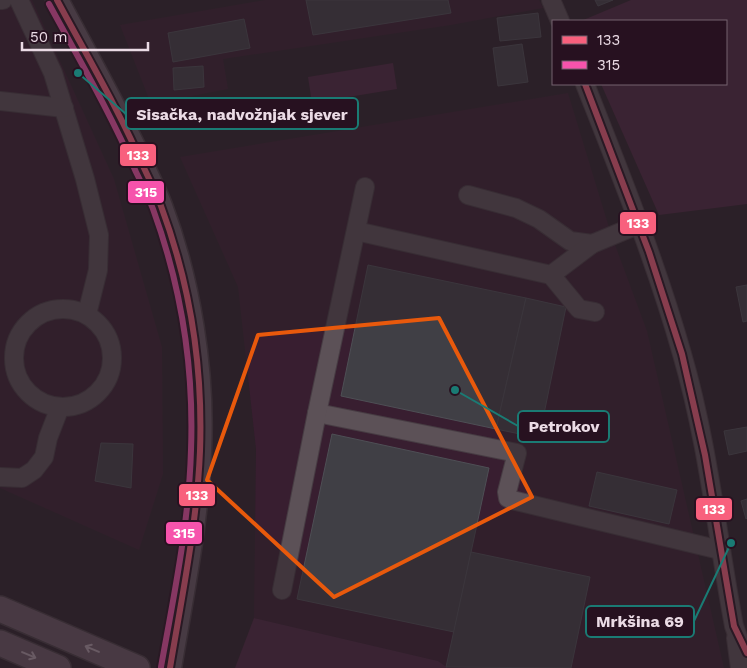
<svg xmlns="http://www.w3.org/2000/svg" width="747" height="668" viewBox="0 0 747 668" font-family="'Work Sans',sans-serif">
<style>
.built{fill:#381e30}
.green{fill:#4c2640}
.building{fill:#403f45;stroke:#4e4f55}
.lines{fill:none;stroke-linecap:round;stroke-linejoin:round}
.minor-casing{stroke:#473c43;stroke-width:20}
.major-casing{stroke:#473c43;stroke-width:25}
.highway-casing{stroke:#473c43;stroke-width:28}
.minor{stroke:#5c5157;stroke-width:18}
.major{stroke:#695964;stroke-width:22}
.highway{stroke:#6c5865;stroke-width:25}
.bus-1-casing{stroke:#271120;stroke-width:10}
.bus-2-casing{stroke:#271120;stroke-width:10}
.bus-1{stroke:#f8607d;stroke-width:6}
.bus-2{stroke:#f653ac;stroke-width:6}
.oneway{stroke:#b2a0ab}
.marked{fill:none;stroke:#e8590c;stroke-width:4;stroke-linejoin:round}
.leader{fill:none;stroke:#1a7b74;stroke-width:2}
.callout-dot{fill:#1a7b74;stroke:#271120;stroke-width:2}
.callout{fill:#271120;stroke:#1a7b74;stroke-width:2}
.callout-label{font-size:16px;text-anchor:middle;font-weight:bold;fill:#ebdbe5}
.line-badge{stroke:#271120;stroke-width:2}
.badge-label{font-size:14px;text-anchor:middle;font-weight:bold;fill:#fff}
</style>
<rect width="100%" height="100%" fill="#2c2028"/>
<g class="built">
<path d="M0,0H32L114,179L162,347L163,474L139,550L0,488Z"/>
<path d="M265,0H539L543,8L451,25L223,59L228,89L151,104L120,25Z"/>
<path d="M568,93L611,234L647,331L724,668H448L438,661L254,618L256,449L238,287L180,157Z"/>
</g>
<g class="green">
<path d="M631,0H747V204L659,215L601,84H726V21H581Z"/>
<path d="M393,63L397,89L312,103L308,77Z"/>
<path d="M254,618L438,661L448,668H235Z"/>
</g>
<g class="building">
<path d="M306,0H448L451,13L313,35Z"/>
<path d="M595,0H613L598,6Z"/>
<path d="M538,13L541,37L500,41L497,18Z"/>
<path d="M244,19L250,48L173,62L168,33Z"/>
<path d="M522,44L528,82L498,86L493,48Z"/>
<path d="M203,66L204,87L174,90L173,68Z"/>
<path d="M368,265L526,298L496,429L341,396Z"/>
<path d="M747,285V321L743,322L736,287Z"/>
<path d="M526,298L566,307L539,438L496,429Z"/>
<path d="M747,427V451L729,455L724,431Z"/>
<path d="M332,434L489,468L454,632L297,599Z"/>
<path d="M101,443L133,444L131,488L95,481Z"/>
<path d="M597,472L677,490L669,524L589,506Z"/>
<path d="M747,499V518L746,519L741,501Z"/>
<path d="M471,552L590,577L571,668L446,667Z"/>
</g>
<g class="lines">
<g class="minor-casing">
<g id="minor">
<path d="M0,0H3"/>
<path d="M19,0L53,73L85,179L99,235L98,270L87,314"/>
<path d="M551,0L560,21"/>
<path d="M585,84C620,173 656,262 682,354C708,443 717,535 734,626L738,637L747,653"/>
<path d="M0,101L64,108"/>
<path d="M468,195L516,208L539,219L570,241L592,244"/>
<path d="M356,231L551,275L592,244L640,224"/>
<path d="M551,275L579,309L595,312"/>
<circle cx="63" cy="358" r="49"/>
<path d="M317,413L517,453L507,492L508,498L512,500L720,550"/>
<path d="M0,477L22,478L34,470L44,457L48,438L60,407"/>
<path d="M282,590L317,413L365,187"/>
<path d="M736,638L740,668"/>
</g>
</g>
<g class="major-casing">
<path id="major" d="M57,0C85,53 115,106 141,161C147,176 155,190 161,206C189,280 204,371 200,451C197,524 182,596 170,668"/>
</g>
<g class="highway-casing">
<g id="highway">
<path d="M0,609L137,668"/>
<path d="M0,643L58,668"/>
</g>
</g>
<use href="#minor" class="minor"/>
<use href="#major" class="major"/>
<use href="#highway" class="highway"/>
<g class="bus-1-casing">
<g id="bus-1">
<path d="M57,0C87,56 119,110 144,168C150,181 156,193 161,206C190,284 203,368 200,451C197,524 182,596 170,668"/>
<path d="M585,84L649,252L682,354L705,455L734,626L747,653"/>
</g>
</g>
<g class="bus-2-casing">
<path id="bus-2" d="M49,4C79,59 111,114 136,172C142,184 148,196 153,209C181,286 194,368 191,450C189,523 174,595 161,667"/>
</g>
<use href="#bus-1" class="bus-1"/>
<use href="#bus-2" class="bus-2"/>
</g>
<defs><path id="oneway-shaft" d="M-6 0H5M1.5-3L5.5 0L1.5 3" fill="none" stroke-width="1.6" stroke-linecap="round" stroke-linejoin="round" transform="scale(1.25)"/></defs>
<g class="oneway">
<use href="#oneway-shaft" transform="translate(92 649) rotate(-157)"/>
<use href="#oneway-shaft" transform="translate(29 655) rotate(23)"/>
</g>
<path d="M0 0H747V668H0ZM439,318L532,497L334,597L207,480L258,335Z" fill="#2c2028" fill-opacity=".55" fill-rule="evenodd"/>
<path class="marked" d="M439,318L532,497L334,597L207,480L258,335Z"/>
<path class="leader" d="M78 73L126 114M455 390L518 426M731 543L694 621"/>
<g class="callout-dot">
<circle cx="78" cy="73" r="5"/>
<circle cx="455" cy="390" r="5"/>
<circle cx="731" cy="543" r="5"/>
</g>
<g class="callout">
<rect x="126" y="98" width="232" height="31" rx="5"/>
<rect x="518" y="411" width="91" height="31" rx="5"/>
<rect x="586" y="606" width="108" height="31" rx="5"/>
</g>
<g class="callout-label">
<text x="242" y="120">Sisačka, nadvožnjak sjever</text>
<text x="564" y="432">Petrokov</text>
<text x="640" y="627">Mrkšina 69</text>
</g>
<g class="line-badge">
<rect x="119" y="143" width="38" height="24" rx="5" fill="#f8607d"/>
<rect x="127" y="180" width="38" height="24" rx="5" fill="#f653ac"/>
<rect x="619" y="211" width="38" height="24" rx="5" fill="#f8607d"/>
<rect x="178" y="483" width="38" height="24" rx="5" fill="#f8607d"/>
<rect x="695" y="497" width="38" height="24" rx="5" fill="#f8607d"/>
<rect x="165" y="521" width="38" height="24" rx="5" fill="#f653ac"/>
</g>
<g class="badge-label">
<text x="138" y="160">133</text>
<text x="146" y="197">315</text>
<text x="638" y="228">133</text>
<text x="197" y="500">133</text>
<text x="714" y="514">133</text>
<text x="184" y="538">315</text>
</g>
<rect x="552" y="20" width="175" height="65" fill="#271120" stroke="#75626f"/>
<rect x="562" y="36" width="25" height="8" fill="#f8607d" stroke="#75626f"/>
<text x="597" y="45" font-size="15" fill="#ebdbe5">133</text>
<rect x="562" y="61" width="25" height="8" fill="#f653ac" stroke="#75626f"/>
<text x="597" y="70" font-size="15" fill="#ebdbe5">315</text>
<path d="M22 42v8h126v-8" fill="none" stroke="#ebdbe5" stroke-width="2.5"/>
<text x="30" y="42" font-size="15" fill="#ebdbe5" stroke="#271120" stroke-width="4" paint-order="stroke">50 m</text>
</svg>
